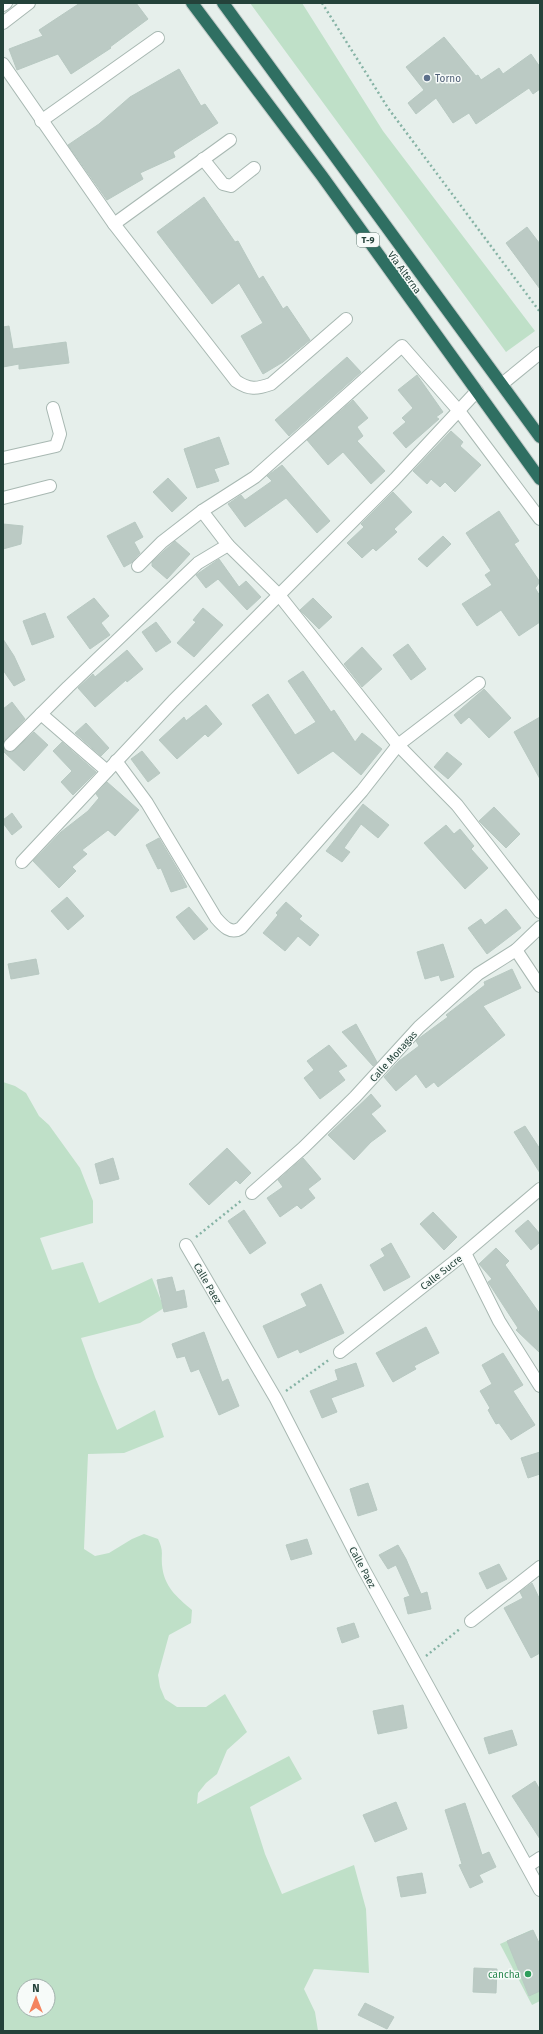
<svg xmlns="http://www.w3.org/2000/svg" width="543" height="2034" viewBox="0 0 543 2034" font-family="'Fira Sans',sans-serif">
<style>
.green{fill:#bfe0c8;fill-rule:evenodd}
.building{fill:#bbcac4;stroke:#b8c9c2}
.lines{fill:none;stroke-linecap:round;stroke-linejoin:round}
.minor-casing{stroke:#a8b8b2;stroke-width:14}
.highway-casing{stroke:#c2cac8;stroke-width:14}
.path{stroke:#86b3a5;stroke-width:2.5;stroke-dasharray:2 3;stroke-linecap:butt}
.minor{stroke:#fff;stroke-width:12}
.highway{stroke:#2f6f62;stroke-width:12}
.service-dot{fill:#5c6f8a;stroke:#f7fbf9;stroke-width:1.5}
.leisure-dot{fill:#2e9e5b;stroke:#f7fbf9;stroke-width:1.5}
.labels{text-anchor:middle;stroke-width:3;stroke-linejoin:round;paint-order:stroke}
.shield{fill:#f7fbf9;stroke:#637a73;stroke-width:1}
.shield-label{font-size:9px;font-weight:bold;fill:#24423a}
.service-label{font-size:10px;fill:#4e5e75;stroke:#f7fbf9;text-anchor:start}
.street-label{font-size:10px;fill:#24423a;stroke:#f7fbf9}
.leisure-label{font-size:10px;fill:#27864d;stroke:#f7fbf9;text-anchor:end}
</style>
<rect width="100%" height="100%" fill="#e6efeb"/>
<g class="green">
<path d="M250,3H302L383,131L535,331L506,352Z"/>
<path d="M3,1082L15,1086L26,1093L39,1116L49,1125L80,1168L93,1201V1223L40,1238L52,1270L83,1262L99,1303L152,1278L164,1308L140,1323L81,1338L95,1377L117,1430L155,1410L164,1437L124,1453L88,1454L84,1549L95,1556L109,1553L132,1539L144,1534L158,1539C164,1552 161,1552 162,1565C164,1587 177,1597 192,1610L191,1623L169,1635L158,1675L160,1687L165,1699L177,1707H206L225,1694L247,1732L227,1750L217,1774L206,1783L198,1793L197,1804L289,1756L302,1779L250,1807L265,1854L282,1894L354,1865L366,1909L369,1973L314,1969L304,1989L315,2012L318,2031H3ZM24,1986H48V2010H24Z"/>
<path d="M531,1930L540,1948V2001L532,2005L500,1944Z"/>
</g>
<g class="building">
<path d="M80,3H136L148,19L110,47L111,48L71,74L58,54L17,70L9,49L43,36L39,30Z"/>
<path d="M444,37L476,76L478,75L481,80L499,68L503,74L531,54L540,67V89L533,94L529,88L476,124L469,113L453,123L436,98L416,114L408,103L424,90L406,67Z"/>
<path d="M179,69L201,106L205,104L218,123L173,152L175,157L140,173L143,179L107,200L68,145L99,124L130,97Z"/>
<path d="M204,197L235,242L238,241L259,279L263,276L283,309L287,306L310,340L283,362L263,374L241,336L263,323L239,283L212,304L157,232Z"/>
<path d="M527,227L540,244V289L506,243Z"/>
<path d="M9,326L13,349L66,342L69,363L19,369V364L3,367V327Z"/>
<path d="M347,357L361,372L289,436L275,420Z"/>
<path d="M417,375L443,412L436,417L439,419L406,448L393,433L406,422L402,418L413,408L398,390Z"/>
<path d="M353,400L368,418L357,427L363,436L357,441L385,471L371,484L343,452L328,465L307,440Z"/>
<path d="M451,431L463,442L460,446L481,465L455,492L445,482L440,487L431,479L427,484L413,471Z"/>
<path d="M219,437L229,464L214,469L219,481L197,488L184,449Z"/>
<path d="M282,465L330,521L317,533L286,498L245,527L228,504L241,495L245,500L272,481L267,476Z"/>
<path d="M168,478L187,498L172,512L153,492Z"/>
<path d="M393,492L412,512L394,529L397,532L376,551L373,548L362,558L347,543L364,527L361,524Z"/>
<path d="M499,511L519,541L514,544L540,582L535,588L540,596V622L519,636L501,610L477,626L462,604L492,585L485,575L491,571L466,533Z"/>
<path d="M135,522L143,537L134,542L140,553L131,563L124,567L107,536Z"/>
<path d="M3,524L23,526L21,544L3,549Z"/>
<path d="M443,536L451,544L427,567L418,559Z"/>
<path d="M175,541L190,554L167,579L152,566V562Z"/>
<path d="M219,559L239,587L246,581L261,597L247,610L218,579L206,588L196,575Z"/>
<path d="M94,598L109,616L101,623L110,635L90,649L67,617Z"/>
<path d="M313,598L332,617L319,629L300,610Z"/>
<path d="M203,608L223,625L194,657L177,643L196,622L193,620Z"/>
<path d="M45,613L54,637L32,645L23,621Z"/>
<path d="M156,622L171,642L156,652L142,632Z"/>
<path d="M3,639L14,656L25,680L14,686L3,670Z"/>
<path d="M408,644L426,669L411,680L393,655Z"/>
<path d="M362,647L382,669L362,687L344,664Z"/>
<path d="M127,650L143,669L127,682L126,680L95,707L78,688L93,674L95,677Z"/>
<path d="M303,671L331,712L334,710L355,742L362,733L382,749L361,775L333,751L298,774L252,705L268,694L295,735L316,722L288,681Z"/>
<path d="M484,689L511,718L489,738L469,717L461,724L454,715Z"/>
<path d="M12,702L25,719L3,743V709Z"/>
<path d="M206,705L222,724L208,737L205,734L177,759L159,740L184,717L186,721Z"/>
<path d="M540,717V779L514,732Z"/>
<path d="M86,723L109,748L101,756L75,733Z"/>
<path d="M34,732L48,745L24,771L3,751V747L8,752H12Z"/>
<path d="M62,742L96,772L73,795L61,782L72,771L53,751Z"/>
<path d="M142,751L160,773L148,782L131,759Z"/>
<path d="M447,752L462,764L448,779L434,767Z"/>
<path d="M107,782L139,810L115,836L108,830L82,850L87,854L72,867L76,871L59,888L33,861L61,832L88,811L99,798L96,794Z"/>
<path d="M363,804L389,825L378,838L361,824L344,848L350,852L342,862L326,851Z"/>
<path d="M494,807L520,834L506,848L479,821Z"/>
<path d="M12,813L22,827L12,835L3,823V820Z"/>
<path d="M446,825L454,834L460,829L474,846L471,849L488,868L465,889L424,843Z"/>
<path d="M159,838L181,875L187,887L171,892L161,868L158,869L146,845Z"/>
<path d="M67,897L84,916L68,930L51,911Z"/>
<path d="M286,902L302,916L299,919L319,935L310,946L298,936L285,951L263,933L278,915L276,913Z"/>
<path d="M189,907L208,929L194,940L176,917Z"/>
<path d="M506,909L521,928L487,954L468,928L481,919L485,925Z"/>
<path d="M443,944L454,977L441,981L439,975L425,979L417,952Z"/>
<path d="M36,959L39,974L11,979L8,964Z"/>
<path d="M512,969L521,988L483,1006L505,1035L438,1087L434,1082L426,1088L416,1074L396,1091L384,1077L399,1061L419,1046L416,1041L418,1039L448,1017L446,1015L485,985L484,982Z"/>
<path d="M356,1024L377,1062L373,1066L342,1032Z"/>
<path d="M329,1045L347,1066L338,1071L345,1080L320,1099L304,1078L314,1070L307,1061Z"/>
<path d="M371,1094L381,1106L371,1114L386,1131L371,1142L354,1160L328,1135Z"/>
<path d="M525,1126L540,1149V1173L514,1132Z"/>
<path d="M227,1148L251,1173L240,1184L236,1180L209,1205L189,1184Z"/>
<path d="M113,1158L119,1179L100,1184L95,1164Z"/>
<path d="M303,1158L321,1179L308,1189L315,1198L301,1209L297,1205L280,1217L267,1198L283,1187L278,1180Z"/>
<path d="M244,1210L266,1243L250,1254L228,1221Z"/>
<path d="M433,1212L457,1237L444,1250L420,1224Z"/>
<path d="M528,1220L540,1234V1242L531,1250L515,1231Z"/>
<path d="M391,1243L410,1277L384,1291L370,1265L385,1256L381,1249Z"/>
<path d="M496,1248L509,1261L505,1265L540,1314V1353L516,1330L518,1328L488,1282L492,1279L479,1264Z"/>
<path d="M172,1277L176,1292L184,1290L187,1307L164,1312L157,1280Z"/>
<path d="M321,1284L344,1333L300,1353L298,1349L278,1358L263,1326L307,1306L301,1294Z"/>
<path d="M426,1327L439,1353L414,1366L416,1369L393,1382L376,1353Z"/>
<path d="M204,1332L222,1382L228,1379L239,1406L219,1415L199,1369L191,1372L185,1356L177,1358L172,1344Z"/>
<path d="M503,1353L523,1385L513,1391L535,1425L511,1440L499,1423L496,1424L488,1410L490,1408L480,1391L492,1384L482,1365Z"/>
<path d="M356,1363L364,1386L331,1398L337,1412L322,1418L310,1391L338,1380L335,1370Z"/>
<path d="M540,1452V1474L528,1478L521,1458Z"/>
<path d="M368,1483L377,1510L358,1516L350,1489Z"/>
<path d="M307,1539L312,1554L291,1560L286,1545Z"/>
<path d="M398,1545L406,1559L421,1594L427,1592L431,1609L408,1614L404,1598L410,1596L396,1565L388,1569L379,1555Z"/>
<path d="M499,1564L507,1579L487,1589L479,1573Z"/>
<path d="M532,1583L540,1600V1653L531,1658L504,1608L523,1598L520,1592Z"/>
<path d="M354,1623L359,1637L342,1643L337,1628Z"/>
<path d="M403,1705L407,1728L378,1734L373,1711Z"/>
<path d="M512,1730L517,1745L489,1754L484,1738Z"/>
<path d="M535,1781L540,1790V1839L512,1796Z"/>
<path d="M396,1802L407,1829L375,1842L363,1815Z"/>
<path d="M465,1803L482,1855L489,1852L496,1867L479,1875L483,1882L470,1888L459,1865L462,1864L445,1810Z"/>
<path d="M422,1873L426,1893L401,1897L397,1877Z"/>
<path d="M533,1930L540,1945V1991L529,1996L507,1941Z"/>
<path d="M474,1968L497,1969L496,1993L473,1992Z"/>
<path d="M365,2003L394,2017L387,2029L358,2015Z"/>
</g>
<g class="lines">
<g class="minor-casing">
<g id="minor">
<path d="M3,5L6,3"/>
<path d="M3,23L29,3"/>
<path d="M3,64L114,224L236,381C249,390 257,389 271,384L346,319"/>
<path d="M41,121L158,38"/>
<path d="M203,159L223,184L231,186L254,168"/>
<path d="M114,224L230,140"/>
<path d="M502,384L540,353"/>
<path d="M3,458L56,446L60,434L53,408"/>
<path d="M3,498L50,486"/>
<path d="M202,511L228,545"/>
<path d="M138,566L162,542L202,511L255,477L402,346L459,411L540,519"/>
<path d="M41,714L107,771"/>
<path d="M10,745L68,687L198,563L228,545L279,595L398,745L457,805L540,912"/>
<path d="M116,761L147,803L216,918C223,926 231,935 241,928L362,791L398,745L479,683"/>
<path d="M22,862L173,701L395,479L477,391"/>
<path d="M516,950L540,986"/>
<path d="M252,1193L303,1148L355,1097L419,1027L478,974L516,950L540,927"/>
<path d="M186,1245L276,1399L363,1568L540,1890"/>
<path d="M465,1253L499,1321L540,1386"/>
<path d="M340,1352L459,1258L540,1189"/>
<path d="M471,1621L540,1567"/>
<path d="M528,1866L540,1858"/>
</g>
</g>
<g class="highway-casing">
<g id="highway">
<path d="M192,3L322,176L540,479"/>
<path d="M223,3L540,437"/>
</g>
</g>
<g class="path">
<path d="M322,3L388,108L540,312"/>
<path d="M196,1237L242,1200"/>
<path d="M286,1391L330,1359"/>
<path d="M426,1656L461,1628"/>
</g>
<use href="#minor" class="minor"/>
<use href="#highway" class="highway"/>
</g>
<circle class="service-dot" cx="427" cy="78" r="4"/>
<circle class="leisure-dot" cx="528" cy="1974" r="4"/>
<g class="labels">
<rect class="shield" x="357" y="233" width="22" height="14" rx="3"/>
<g class="shield-label">
<text x="368" y="243">T-9</text>
</g>
<g class="service-label">
<text x="435" y="82">Torno</text>
</g>
<g class="street-label">
<text transform="translate(405 272) rotate(54)" y="4">Vía Alterna</text>
<text transform="translate(393 1056) rotate(-48)" y="4">Calle Monagas</text>
<text transform="translate(441 1272) rotate(-38)" y="4">Calle Sucre</text>
<text transform="translate(208 1283) rotate(60)" y="4">Calle Paez</text>
<text transform="translate(363 1567) rotate(62)" y="4">Calle Paez</text>
</g>
<g class="leisure-label">
<text x="520" y="1978">cancha</text>
</g>
</g>
<rect width="543" height="2034" fill="none" stroke="#24423a" stroke-width="8"/>
<g transform="translate(36 1998)"><circle r="19" fill="#f7fbf9" stroke="#a3b1ad"/>
<path d="M0-3L7 15L0 10L-7 15Z" fill="#f4845f"/>
<text y="-6" font-size="11" font-weight="bold" text-anchor="middle" fill="#24423a">N</text>
</g>
</svg>
